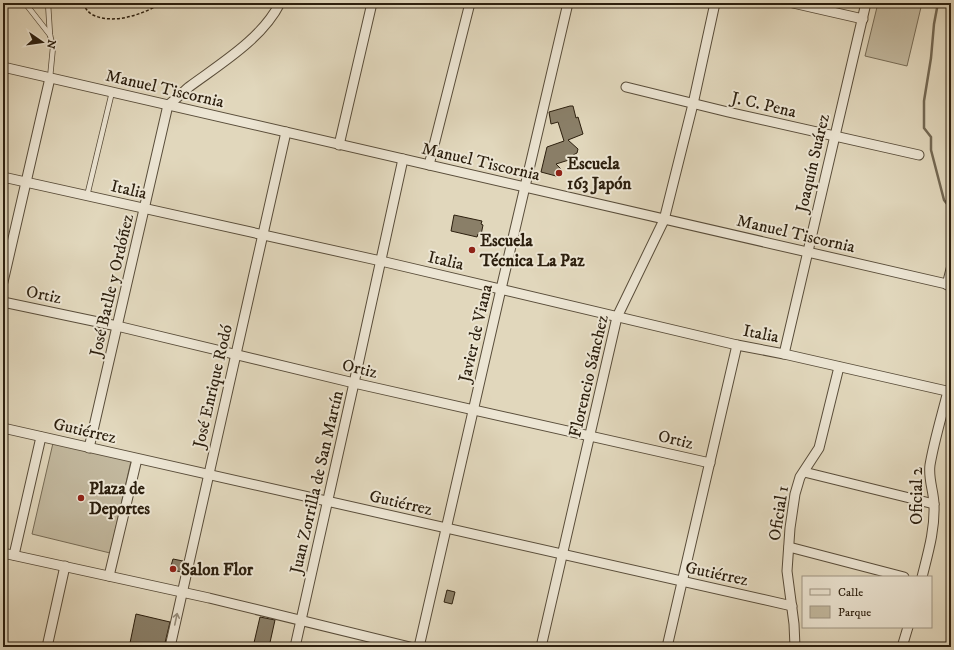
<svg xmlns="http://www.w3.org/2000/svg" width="954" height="650" viewBox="0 0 954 650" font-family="'IM FELL DW Pica',serif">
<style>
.green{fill:#c2b89e;stroke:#776c56}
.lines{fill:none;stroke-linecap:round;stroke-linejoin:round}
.stream{stroke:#736853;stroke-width:2.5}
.building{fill:#8a7f68;stroke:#2c1f0e}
.lane-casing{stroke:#594d3a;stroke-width:6}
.street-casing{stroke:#594d3a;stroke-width:11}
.path{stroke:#2c1f0e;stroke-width:1.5;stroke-dasharray:3 2;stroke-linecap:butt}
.lane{stroke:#ece5d3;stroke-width:4.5}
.street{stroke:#ece5d3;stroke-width:9}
.oneway{stroke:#968c7a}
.poi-dot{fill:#8f2418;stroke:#ece5d3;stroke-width:1.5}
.labels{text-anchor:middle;stroke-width:4;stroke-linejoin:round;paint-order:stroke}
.street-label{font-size:17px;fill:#2c1f0e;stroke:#ece5d3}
.poi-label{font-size:17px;font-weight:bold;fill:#2c1f0e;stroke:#ece5d3;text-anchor:start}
</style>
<rect width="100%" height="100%" fill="#e1d7bc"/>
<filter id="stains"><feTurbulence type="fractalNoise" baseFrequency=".005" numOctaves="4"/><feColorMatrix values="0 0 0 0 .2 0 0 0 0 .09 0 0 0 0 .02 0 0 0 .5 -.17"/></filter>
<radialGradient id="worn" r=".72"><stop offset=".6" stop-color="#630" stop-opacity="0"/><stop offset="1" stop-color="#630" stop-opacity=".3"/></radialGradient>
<g class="green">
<path d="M878,3H922L907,66L865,56Z"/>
<path d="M53,443L131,461L110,553L32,534Z"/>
</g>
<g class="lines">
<path class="stream" d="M938,3L934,24L931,58L924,101V128L931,137V150L944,200L951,209"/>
</g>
<g class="building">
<path d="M570,106H573L576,118L578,117L583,134L568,140L578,149L577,153L573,155L572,159L556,164L561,169L560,174L556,176L541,172L547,147L564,141L558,122L551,124L549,112Z"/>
<path d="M454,215L482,221L481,224L483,225L481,235L478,234L477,237L451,231Z"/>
<path d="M173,559L183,561L181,572L170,569Z"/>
<path d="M447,590L455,592L452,604L444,602Z"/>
<path d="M136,614L170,622L164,647H137V645L130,643Z"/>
<path d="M260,617L275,620L269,647H253Z"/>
</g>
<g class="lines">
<g class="lane-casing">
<g id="lane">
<path d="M25,3L50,35"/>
<path d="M48,3L50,35L53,47L50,78"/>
<path d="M87,196L112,92"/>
</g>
</g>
<g class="street-casing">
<g id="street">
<path d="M793,3L863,19"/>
<path d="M3,67L951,285"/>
<path d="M626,87L728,112L919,155"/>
<path d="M339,145L372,3"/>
<path d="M429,165L470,3"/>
<path d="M3,177L381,261L737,345L784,354L951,392"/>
<path d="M3,282L50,78"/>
<path d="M947,285L951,269"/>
<path d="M3,302L117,326L354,383L710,463"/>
<path d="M784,354L866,3"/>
<path d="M3,428L792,606"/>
<path d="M89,448L168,105C175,100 182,93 189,87C220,64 262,39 280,3"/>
<path d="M804,472L934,504"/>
<path d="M789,547L904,577"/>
<path d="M3,553L209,598L410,647"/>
<path d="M14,555L41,437"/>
<path d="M109,576L137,459"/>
<path d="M922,577C928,553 935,530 934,505C934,492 928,479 930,465C934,441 942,415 948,391"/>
<path d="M47,647L65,566"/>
<path d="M170,647L286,132"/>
<path d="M295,647L354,383L403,159"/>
<path d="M419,647L501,289L568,3"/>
<path d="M541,647L617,317L664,220L693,104L715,3"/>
<path d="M667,647L737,345"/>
<path d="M795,647L794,624L787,571L790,528L795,494L800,477L819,448L839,367"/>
<path d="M902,647L908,627"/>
</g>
</g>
<path class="path" d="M84,3C85,9 88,12 93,15C115,25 143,14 162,3"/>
<use href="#lane" class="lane"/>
<use href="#street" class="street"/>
</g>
<defs><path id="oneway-shaft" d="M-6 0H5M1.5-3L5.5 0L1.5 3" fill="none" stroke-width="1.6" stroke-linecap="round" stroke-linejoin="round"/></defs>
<use class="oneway" href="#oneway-shaft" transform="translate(176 619) rotate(-78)"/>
<g class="poi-dot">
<circle cx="559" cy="173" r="4"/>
<circle cx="472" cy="250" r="4"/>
<circle cx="81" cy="498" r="4"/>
<circle cx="173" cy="569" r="4"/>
</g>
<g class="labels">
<g class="street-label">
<text transform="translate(165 88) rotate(13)" y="6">Manuel Tiscornia</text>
<text transform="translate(764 104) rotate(13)" y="6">J. C. Pena</text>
<text transform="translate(481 161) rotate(13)" y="6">Manuel Tiscornia</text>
<text transform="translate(812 163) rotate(-77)" y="6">Joaquín Suárez</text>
<text transform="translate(129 189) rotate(13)" y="6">Italia</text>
<text transform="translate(796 233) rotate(13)" y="6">Manuel Tiscornia</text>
<text transform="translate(446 260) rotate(13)" y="6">Italia</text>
<text transform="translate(111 285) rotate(-77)" y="6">José Batlle y Ordóñez</text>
<text transform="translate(44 294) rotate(12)" y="6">Ortiz</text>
<text transform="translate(475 333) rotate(-77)" y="6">Javier de Viana</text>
<text transform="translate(761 333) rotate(11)" y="6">Italia</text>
<text transform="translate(360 368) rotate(13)" y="6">Ortiz</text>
<text transform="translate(588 376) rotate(-77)" y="6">Florencio Sánchez</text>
<text transform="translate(212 386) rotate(-77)" y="6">José Enrique Rodó</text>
<text transform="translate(85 430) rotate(13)" y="6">Gutiérrez</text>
<text transform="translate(676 439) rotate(13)" y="6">Ortiz</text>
<text transform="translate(316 482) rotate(-77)" y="6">Juan Zorrilla de San Martín</text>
<text transform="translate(916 496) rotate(-90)" y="6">Oficial 2</text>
<text transform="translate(401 502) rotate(13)" y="6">Gutiérrez</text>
<text transform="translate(778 513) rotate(-81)" y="6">Oficial 1</text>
<text transform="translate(717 573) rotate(12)" y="6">Gutiérrez</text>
</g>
<g class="poi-label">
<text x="567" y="169">Escuela<tspan x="567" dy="20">163 Japón</tspan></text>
<text x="480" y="246">Escuela<tspan x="480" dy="20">Técnica La Paz</tspan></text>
<text x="89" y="494">Plaza de<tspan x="89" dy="20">Deportes</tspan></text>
<text x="181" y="575">Salon Flor</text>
</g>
</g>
<rect width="954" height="650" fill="none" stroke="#e1d7bc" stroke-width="16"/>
<rect x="4" y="4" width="946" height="642" fill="none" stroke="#2c1f0e" stroke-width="2"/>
<rect x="8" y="8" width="938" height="634" fill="none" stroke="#2c1f0e"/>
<rect x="802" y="576" width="130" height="52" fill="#ece5d3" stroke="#9f9684"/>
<rect x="810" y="589" width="20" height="6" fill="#ece5d3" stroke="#9f9684"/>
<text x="838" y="596" font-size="12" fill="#2c1f0e">Calle</text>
<rect x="810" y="606" width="20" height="12" fill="#c2b89e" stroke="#9f9684"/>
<text x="838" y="616" font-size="12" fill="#2c1f0e">Parque</text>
<g transform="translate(42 42) rotate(103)" stroke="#ece5d3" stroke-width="3" paint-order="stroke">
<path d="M0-3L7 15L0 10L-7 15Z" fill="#2c1f0e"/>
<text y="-6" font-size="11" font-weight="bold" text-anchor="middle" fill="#2c1f0e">N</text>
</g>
<rect width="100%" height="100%" filter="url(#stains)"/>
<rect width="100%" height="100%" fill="url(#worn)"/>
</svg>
